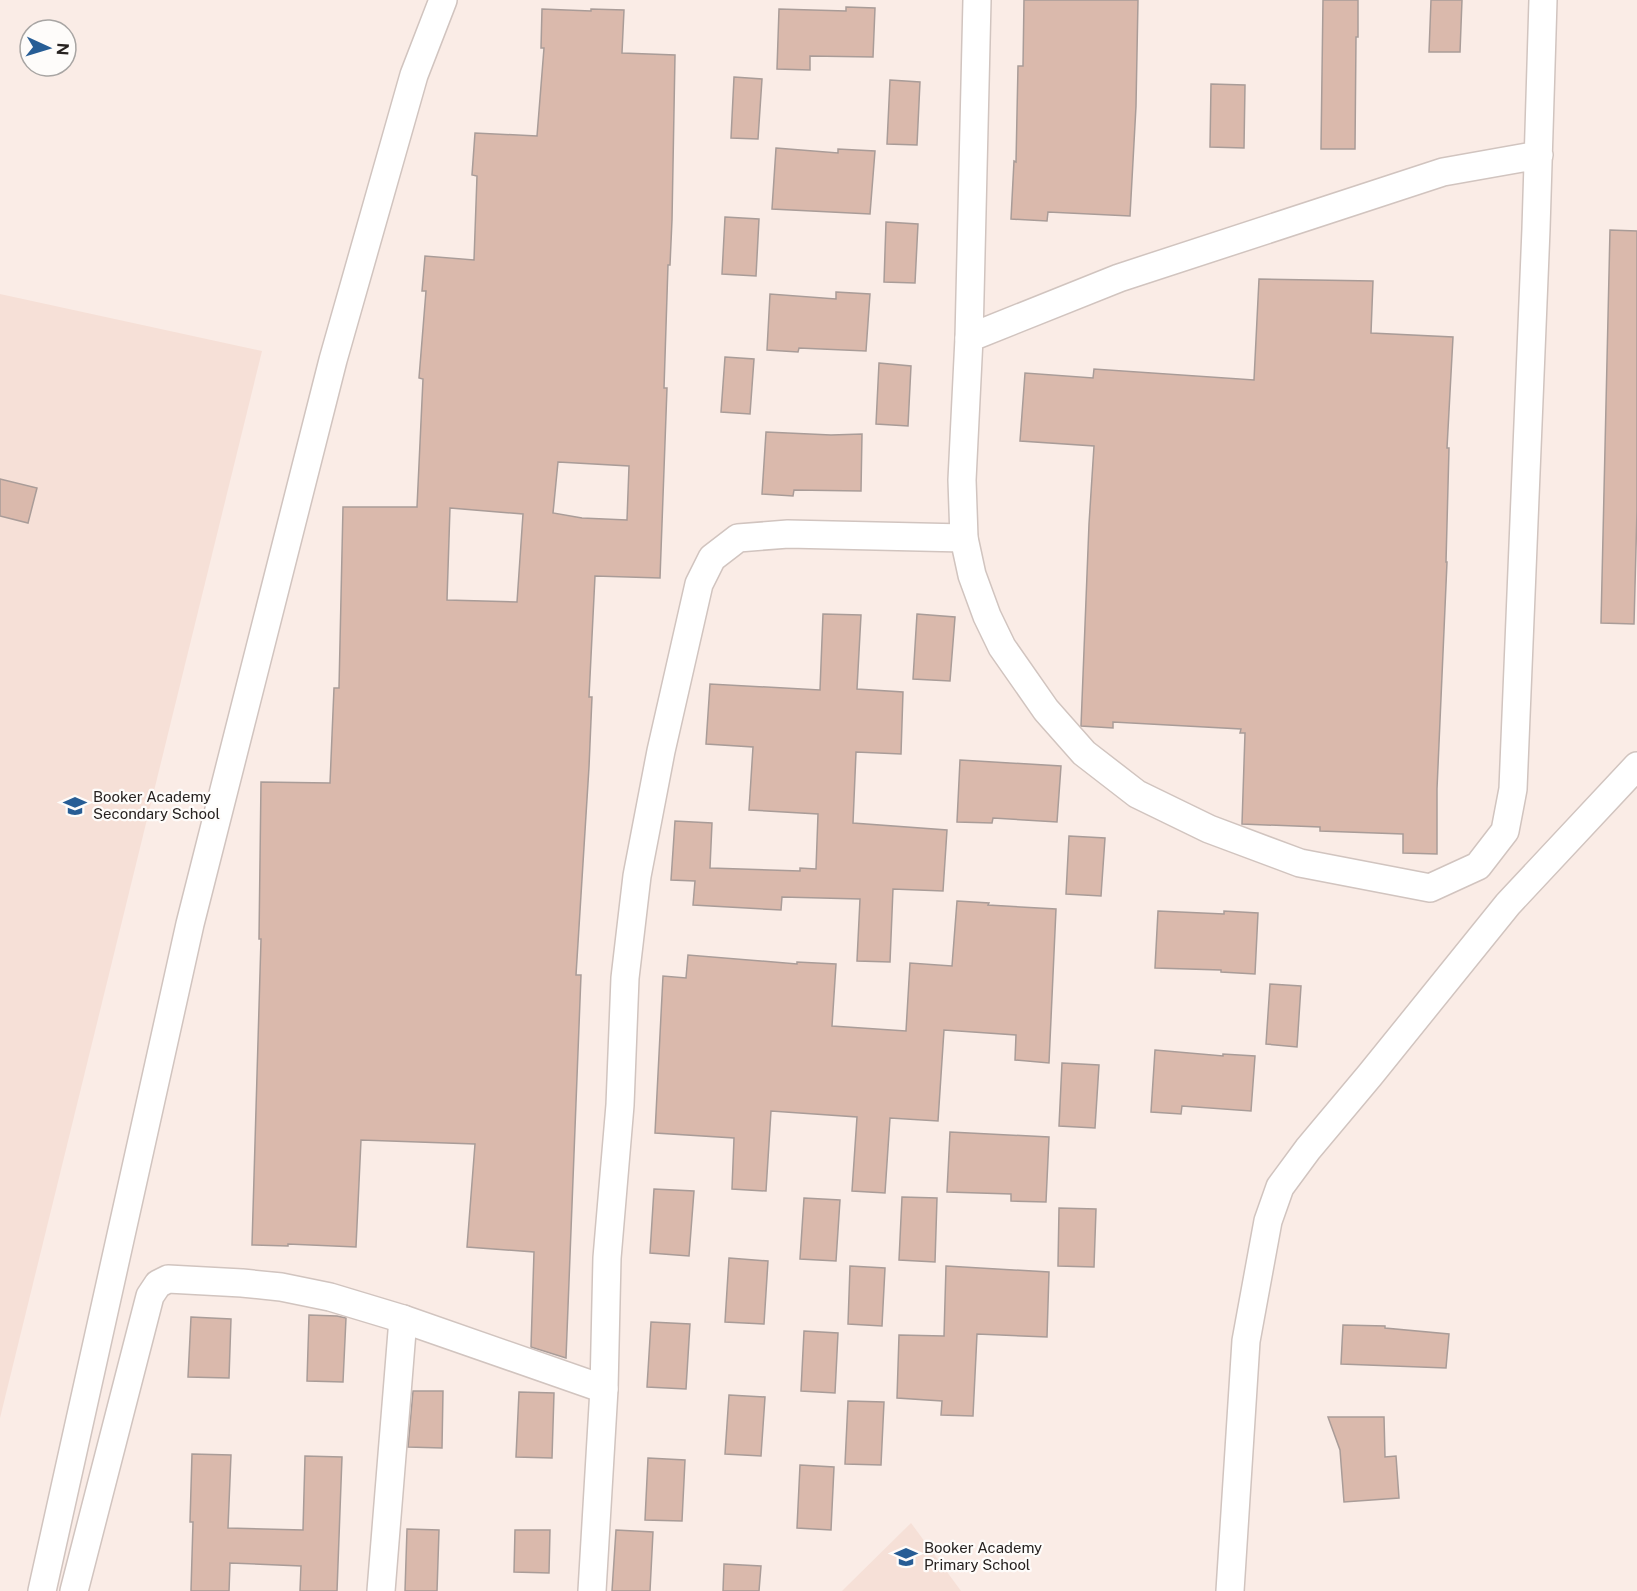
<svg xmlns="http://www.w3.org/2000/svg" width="1637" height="1591" viewBox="0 0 1637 1591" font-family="'Public Sans',sans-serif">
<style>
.built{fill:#f6e0d7}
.building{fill:#dab9ac;stroke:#a99c98;stroke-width:1.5;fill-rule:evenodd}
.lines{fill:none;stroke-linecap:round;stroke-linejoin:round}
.minor-casing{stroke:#d1c4bf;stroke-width:30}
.minor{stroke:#fff;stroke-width:27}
.labels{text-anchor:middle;stroke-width:4.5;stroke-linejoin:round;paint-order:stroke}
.poi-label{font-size:15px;fill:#272220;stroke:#fefcfa;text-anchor:start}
</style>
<rect width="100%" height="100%" fill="#faece6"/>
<g class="built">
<path d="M0,294L262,351L0,1418Z"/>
<path d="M911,1523L961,1591H842Z"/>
</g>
<g class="building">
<path d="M1024,0H1138L1136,106L1130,216L1048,212L1047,221L1011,219L1014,161L1016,162L1018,66H1023Z"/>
<path d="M1323,0H1358V37H1356L1355,149H1321Z"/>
<path d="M1431,0H1462L1460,52H1429Z"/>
<path d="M846,7L875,8L873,57L810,56V70L777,69L779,9L846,11Z"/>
<path d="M542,9L591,11V9L624,10L622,53L675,55L672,220L670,265H668L664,388H667L660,578L595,576L589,697H592L589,767L576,975H581L566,1358L531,1347L534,1252L467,1247L475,1144L361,1140L356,1247L288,1244V1246L252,1245L261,939H259L261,782L330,783L334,688H339L343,507H417L423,379L419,378L426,291H422L425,256L474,260L477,176L472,175L475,133L537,136L544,48H541ZM558,462L629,466L627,520L582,518L553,513ZM450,508L523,514L517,602L447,600Z"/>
<path d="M734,77L762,79L758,139L731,138Z"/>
<path d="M890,80L920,82L917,145L887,144Z"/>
<path d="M1211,84L1245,85L1244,148L1210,147Z"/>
<path d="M776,148L838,153V149L875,151L870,214L772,209Z"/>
<path d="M725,217L759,219L756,276L722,274Z"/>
<path d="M886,222L918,224L915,283L884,282Z"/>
<path d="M1610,230L1637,231V510L1634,624L1601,623Z"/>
<path d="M1259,279L1373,281L1371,333L1453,337L1447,448H1449L1446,562H1447L1437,789V854L1403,853V834L1320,831V827L1242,824L1245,733H1240L1241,729L1113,722V728L1081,726L1089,524L1094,446L1020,441L1025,373L1093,378L1094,369L1254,380Z"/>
<path d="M836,292L870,294L866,351L799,348L798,352L767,350L770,294L836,299Z"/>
<path d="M725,357L754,359L750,414L721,412Z"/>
<path d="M879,363L911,366L908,426L876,424Z"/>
<path d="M766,432L831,435L862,434L861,491L794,490L793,496L762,494Z"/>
<path d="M0,479L37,488L28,523L0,516Z"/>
<path d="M823,614L861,615L857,689L903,692L901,754L856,752L853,823L947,830L943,891L893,889L890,962L857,961L860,899L782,897L781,910L693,905L695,881L671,880L675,821L712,823L710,868L800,871V868L816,869L818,814L749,810L753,747L706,744L710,684L820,690Z"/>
<path d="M917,614L955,617L950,681L913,679Z"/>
<path d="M960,760L1061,766L1057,822L993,818L992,823L957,822Z"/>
<path d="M1069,836L1105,838L1101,896L1066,894Z"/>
<path d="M957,901L989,903L988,905L1056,909L1049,1063L1015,1060L1016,1035L944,1030L938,1121L890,1118L885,1193L852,1191L857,1117L771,1111L766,1191L732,1189L734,1138L655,1133L663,976L686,978L688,955L797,964V962L836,964L832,1026L906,1031L910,963L952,966Z"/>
<path d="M1158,911L1224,914V911L1258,913L1255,974L1221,972V970L1155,968Z"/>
<path d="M1270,984L1301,986L1297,1047L1266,1044Z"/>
<path d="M1155,1050L1223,1056V1054L1255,1056L1251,1111L1182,1106L1181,1114L1151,1112Z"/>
<path d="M1062,1063L1099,1065L1095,1128L1059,1126Z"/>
<path d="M950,1132L1049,1137L1046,1202L1011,1201V1194L947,1192Z"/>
<path d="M654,1189L694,1191L689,1256L650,1253Z"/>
<path d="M902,1197L937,1198L935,1262L899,1260Z"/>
<path d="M804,1198L840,1200L836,1261L800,1259Z"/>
<path d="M1059,1208L1096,1209L1094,1267L1058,1266Z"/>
<path d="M729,1258L768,1261L764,1324L725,1322Z"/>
<path d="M850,1266L885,1268L882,1326L848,1324Z"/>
<path d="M946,1266L1049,1272L1047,1337L977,1334L973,1416L941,1415L942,1401L897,1398L899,1335L944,1336Z"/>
<path d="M309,1315L337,1316L346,1318L343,1382L307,1381Z"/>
<path d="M191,1317L231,1319L229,1378L188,1377Z"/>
<path d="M651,1322L690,1324L686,1389L647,1387Z"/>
<path d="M1343,1325L1385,1326V1328L1449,1334L1446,1368L1341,1364Z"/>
<path d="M804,1331L838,1333L835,1393L801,1391Z"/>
<path d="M413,1391H443L442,1448L408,1447Z"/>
<path d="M519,1392L554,1393L552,1458L516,1457Z"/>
<path d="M729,1395L765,1397L761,1456L725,1454Z"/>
<path d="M848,1401L884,1402L881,1465L845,1464Z"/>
<path d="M1328,1417H1384L1385,1457L1396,1456L1399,1498L1344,1502L1340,1450Z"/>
<path d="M192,1454L231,1455L228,1528L303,1530L305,1456L342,1457L337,1591H300L301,1566L230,1563L229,1591H191L193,1522H190Z"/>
<path d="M648,1458L685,1460L682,1521L645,1520Z"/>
<path d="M800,1465L834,1467L831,1530L797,1528Z"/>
<path d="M407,1529L439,1530L437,1591H405Z"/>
<path d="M515,1530H550L549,1573L514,1572Z"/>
<path d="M616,1530L653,1532L650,1591H612Z"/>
<path d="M724,1564L761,1566L759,1591H723Z"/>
</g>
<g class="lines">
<g class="minor-casing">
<g id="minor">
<path d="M1539,155L1443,172L1119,278L969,338L962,480L964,538L972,575L987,616L1002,647L1046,710L1084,753L1137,794L1209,829L1300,863L1430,888L1478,866L1505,831L1513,789L1536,229L1543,0"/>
<path d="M969,338L977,0"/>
<path d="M42,1591L190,924L333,360L414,75L443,0"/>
<path d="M74,1591L150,1296L158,1284L168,1279L242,1283L281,1287L330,1297L403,1319L604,1389"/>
<path d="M381,1591L403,1319"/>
<path d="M592,1591L604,1389L607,1258L620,1105L625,978L637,876L661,751L699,584L712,558L738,538L788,534L964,538"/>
<path d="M1230,1591L1246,1341L1268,1221L1280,1187L1308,1149L1370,1075L1508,904L1637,766"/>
</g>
</g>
<use href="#minor" class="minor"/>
</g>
<defs>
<g id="school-bare" transform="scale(1.8)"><path d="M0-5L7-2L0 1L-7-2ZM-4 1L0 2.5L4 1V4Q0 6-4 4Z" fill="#275d95" stroke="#fefcfa" stroke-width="2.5" paint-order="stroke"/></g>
</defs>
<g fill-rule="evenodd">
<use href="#school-bare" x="75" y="806"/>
<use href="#school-bare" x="906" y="1557"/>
</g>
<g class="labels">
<g class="poi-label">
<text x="93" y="802">Booker Academy<tspan x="93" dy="17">Secondary School</tspan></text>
<text x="924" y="1553">Booker Academy<tspan x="924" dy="17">Primary School</tspan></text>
</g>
</g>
<g transform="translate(48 48) rotate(94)"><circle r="28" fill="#fefcfa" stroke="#a8a5a3" stroke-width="1.5"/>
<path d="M0-4.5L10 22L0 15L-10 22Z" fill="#275d95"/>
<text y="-9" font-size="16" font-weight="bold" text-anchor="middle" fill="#272220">N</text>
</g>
</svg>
